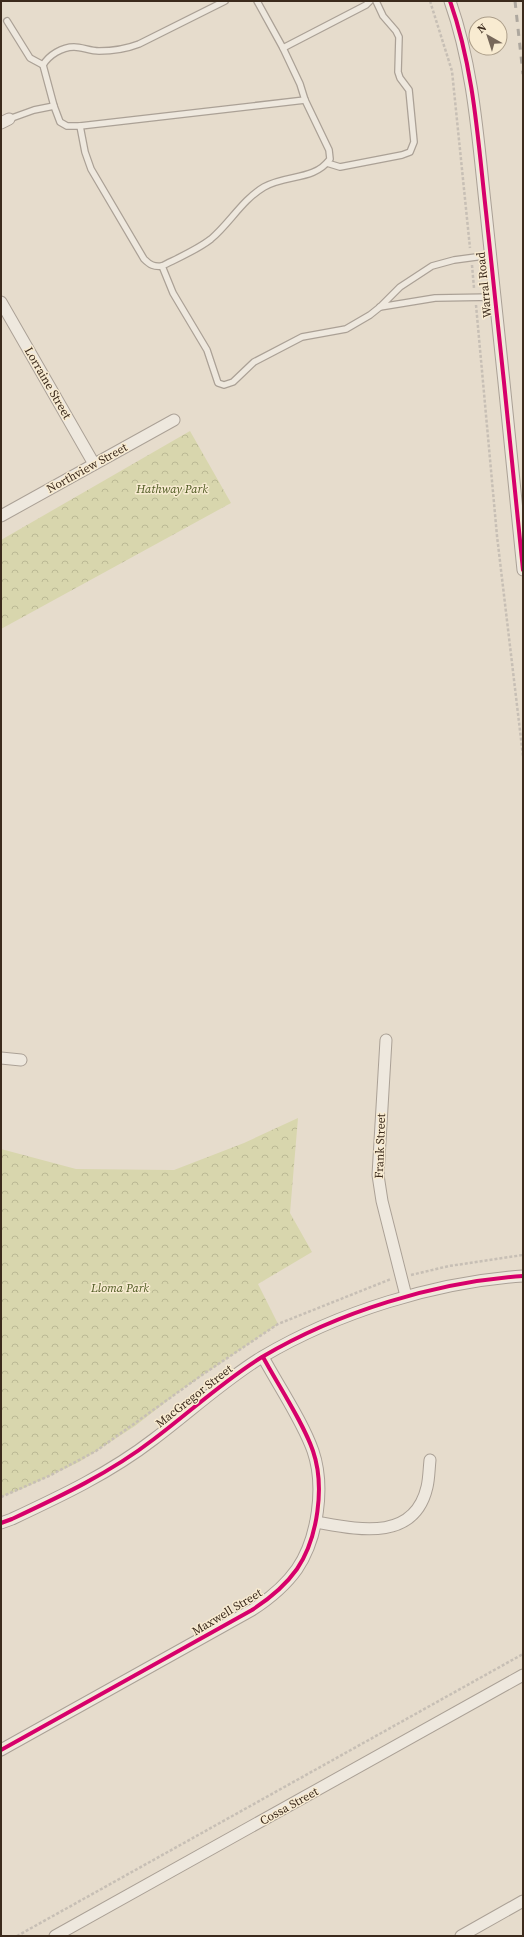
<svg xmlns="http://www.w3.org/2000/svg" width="524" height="1937" viewBox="0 0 524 1937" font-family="'Source Serif 4',serif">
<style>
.park{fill:url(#park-crowns)}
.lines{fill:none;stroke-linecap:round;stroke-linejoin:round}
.lane-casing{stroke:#aba196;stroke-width:8}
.street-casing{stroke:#aba196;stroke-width:13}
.path{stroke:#c7bfb5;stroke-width:2.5;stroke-dasharray:3 2;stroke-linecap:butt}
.lane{stroke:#eee8de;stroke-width:5.5}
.street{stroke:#eee8de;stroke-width:11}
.rail{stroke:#ada79e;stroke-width:3;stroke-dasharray:7 7;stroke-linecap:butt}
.cycleway-casing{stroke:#f8ebd1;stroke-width:6}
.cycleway{stroke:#d6006c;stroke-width:4}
.labels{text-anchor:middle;stroke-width:3;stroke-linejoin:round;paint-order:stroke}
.street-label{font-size:12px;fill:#3b2a1c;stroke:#f8ebd1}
.park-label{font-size:12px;font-style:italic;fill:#4e5921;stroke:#f8ebd1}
</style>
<defs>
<pattern id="park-crowns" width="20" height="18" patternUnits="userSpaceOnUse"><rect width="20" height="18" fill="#d8d6ad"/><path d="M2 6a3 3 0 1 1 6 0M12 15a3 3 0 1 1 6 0" fill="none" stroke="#bab894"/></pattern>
</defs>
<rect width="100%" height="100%" fill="#e6dccc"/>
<g class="park">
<path d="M190,431L231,503L1,629V540Z"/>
<path d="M298,1118L290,1213L312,1252L258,1284L278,1324L181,1390L135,1426L79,1462L24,1488L1,1497V1149L76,1169L174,1170L244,1143Z"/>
</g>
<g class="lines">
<g class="lane-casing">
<g id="lane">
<path d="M225,1L139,44C126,49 113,51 99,51C90,51 82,47 74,47C62,47 49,55 43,65L54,106L60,122L67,126H80L305,100"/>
<path d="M257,1L283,48L300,84L305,100L329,150L330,159C314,181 287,174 264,187C242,200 230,223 211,239C197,250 178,258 162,266L173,293L207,350L218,383L224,385L233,382L254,362L302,337L346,329L370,315L380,307L400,287L432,266L454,260L491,255"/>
<path d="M7,21L30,58L43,65"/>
<path d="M283,48L366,5L370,1"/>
<path d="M9,119L34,110L54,106"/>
<path d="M80,126L85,152L91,169L144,259C150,265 154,267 162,266"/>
<path d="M327,163L340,167L402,155L410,152L414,142L409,90L400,78L398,72L399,37L396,31L383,16L376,1"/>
<path d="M380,307L435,298L495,297"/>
</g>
</g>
<g class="street-casing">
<g id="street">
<path d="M450,1C474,69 478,141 486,212C499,331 511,451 523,570"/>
<path d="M1,123L9,119"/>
<path d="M1,302L94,464"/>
<path d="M1,516L174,420"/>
<path d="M386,1040L378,1175L382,1201L406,1296"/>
<path d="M1,1058L21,1060"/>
<path d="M316,1522C356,1529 414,1543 427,1487C429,1479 429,1469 430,1460"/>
<path d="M1,1523L12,1519C61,1496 110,1473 154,1439C190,1412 223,1381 262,1357C338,1312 435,1282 523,1276"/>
<path d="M1,1750L252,1610C269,1599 285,1586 297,1569C318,1538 325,1486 313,1451C303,1422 278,1385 263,1357"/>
<path d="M55,1936L523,1675"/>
<path d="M461,1936L523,1901"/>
</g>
</g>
<g class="path">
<path d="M430,1L452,71L470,248"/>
<path d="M472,265L474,288"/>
<path d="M476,305L497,536L523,756"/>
<path d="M411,1275L449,1266L523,1255"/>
<path d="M1,1497L49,1476L96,1451L202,1375L278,1324L391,1279"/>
<path d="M17,1936L523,1654"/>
</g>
<use href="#lane" class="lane"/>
<use href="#street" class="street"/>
<path class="rail" d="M515,1L523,74"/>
<g class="cycleway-casing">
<g id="cycleway">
<path d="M450,1C474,69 478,141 486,212C499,331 511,451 523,570"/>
<path d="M1,1523L12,1519C61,1496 110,1473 154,1439C190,1412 223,1381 262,1357C338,1312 435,1282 523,1276"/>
<path d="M1,1750L252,1610C269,1599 285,1586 297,1569C318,1538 325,1486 313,1451C303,1422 278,1385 263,1357"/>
</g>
</g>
<use href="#cycleway" class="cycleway"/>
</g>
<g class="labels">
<g class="street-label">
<text transform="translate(484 285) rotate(-96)" y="4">Warral Road</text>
<text transform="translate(48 383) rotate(60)" y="4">Lorraine Street</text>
<text transform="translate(87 468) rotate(-29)" y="4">Northview Street</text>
<text transform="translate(380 1146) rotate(-88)" y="4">Frank Street</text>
<text transform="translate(194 1396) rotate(-38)" y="4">MacGregor Street</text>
<text transform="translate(227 1612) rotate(-31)" y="4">Maxwell Street</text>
<text transform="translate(289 1806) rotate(-29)" y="4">Cossa Street</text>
</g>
<g class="park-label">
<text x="172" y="493">Hathway Park</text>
<text x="120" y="1292">Lloma Park</text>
</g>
</g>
<rect width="524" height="1937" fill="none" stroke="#3b2a1c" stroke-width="4"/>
<g transform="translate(488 36) rotate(321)"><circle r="19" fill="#f8ebd1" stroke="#ac9e89"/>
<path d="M0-3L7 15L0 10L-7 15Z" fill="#77685a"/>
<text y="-6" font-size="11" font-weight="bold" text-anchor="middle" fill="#3b2a1c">N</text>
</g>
</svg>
